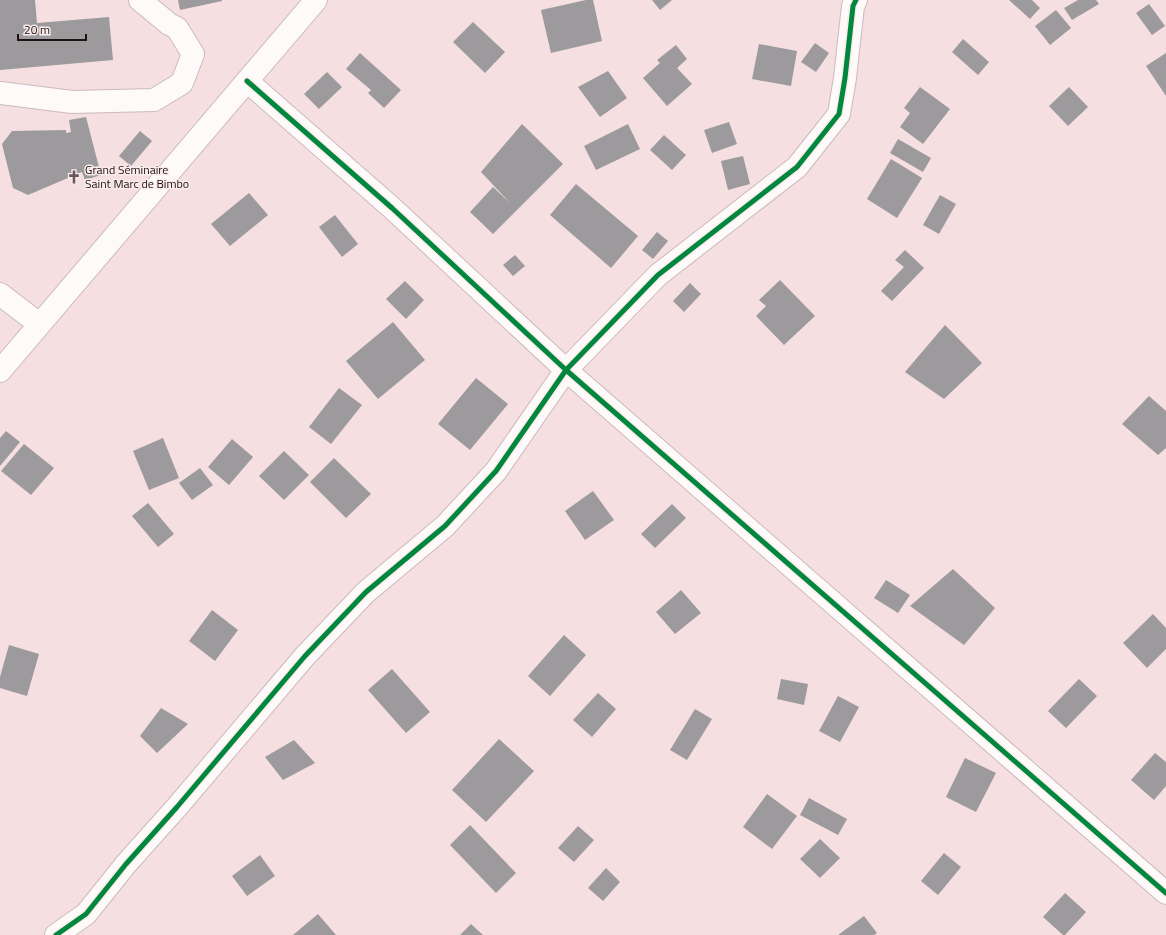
<svg xmlns="http://www.w3.org/2000/svg" width="1166" height="935" viewBox="0 0 1166 935" font-family="'Titillium Web',sans-serif">
<style>
.building{fill:#9c9a9d}
.lines{fill:none;stroke-linecap:round;stroke-linejoin:round}
.minor-casing{stroke:#cbbabc;stroke-width:24}
.minor{stroke:#fefafa;stroke-width:22}
.cycleway-casing{stroke:#fbebeb;stroke-width:8}
.cycleway{stroke:#00873e;stroke-width:5}
.labels{text-anchor:middle;stroke-width:3;stroke-linejoin:round;paint-order:stroke}
.poi-label{font-size:12px;fill:#1f1213;stroke:#fbebeb;text-anchor:start}
</style>
<rect width="100%" height="100%" fill="#f5dfe1"/>
<g class="building">
<path d="M0,0H35L37,23L109,17L113,60L0,70Z"/>
<path d="M178,0H222V1L180,10Z"/>
<path d="M586,0H593L602,41L551,53L541,10Z"/>
<path d="M652,0H672L660,10Z"/>
<path d="M1009,0H1032L1040,8L1030,19Z"/>
<path d="M1078,0H1096L1099,4L1072,20L1064,8Z"/>
<path d="M1149,4L1165,26L1152,35L1136,13Z"/>
<path d="M1056,10L1071,28L1050,45L1035,26Z"/>
<path d="M473,22L505,52L485,73L453,42Z"/>
<path d="M963,39L989,62L978,75L952,52Z"/>
<path d="M815,43L829,53L816,72L801,62Z"/>
<path d="M759,44L797,51L791,86L752,79Z"/>
<path d="M676,45L687,59L677,68L692,84L667,106L643,78L660,63L657,60Z"/>
<path d="M360,53L401,90L384,108L368,93L371,90L346,69Z"/>
<path d="M1166,53V96L1146,66Z"/>
<path d="M608,71L627,98L600,117L578,87Z"/>
<path d="M327,72L342,87L319,109L304,94Z"/>
<path d="M920,87L950,109L923,144L900,127L910,113L904,108Z"/>
<path d="M1069,87L1088,107L1068,126L1049,106Z"/>
<path d="M86,117L101,175L85,180L82,172L28,195L13,188L2,144L12,131L66,130V133L71,132L69,120Z"/>
<path d="M729,122L737,144L712,153L704,130Z"/>
<path d="M522,124L563,164L493,234L470,212L493,187L510,203L481,172Z"/>
<path d="M628,124L640,149L596,170L584,146Z"/>
<path d="M140,131L152,141L131,166L119,156Z"/>
<path d="M664,135L686,155L672,170L650,150Z"/>
<path d="M898,139L931,158L923,172L890,153Z"/>
<path d="M743,156L750,184L728,190L721,161Z"/>
<path d="M891,159L922,178L897,218L867,199Z"/>
<path d="M576,184L638,236L611,268L550,215Z"/>
<path d="M249,193L268,215L230,246L211,224Z"/>
<path d="M940,195L956,204L939,234L923,225Z"/>
<path d="M335,215L358,244L342,257L319,227Z"/>
<path d="M657,232L668,241L653,259L642,250Z"/>
<path d="M905,250L924,268L892,301L881,291L904,267L895,260Z"/>
<path d="M515,255L525,266L513,276L503,265Z"/>
<path d="M780,280L815,316L784,345L756,316L766,306L759,300Z"/>
<path d="M405,281L424,300L406,319L386,299Z"/>
<path d="M690,283L701,294L684,312L673,301Z"/>
<path d="M393,322L425,360L378,399L346,361Z"/>
<path d="M945,325L982,363L944,399L905,372Z"/>
<path d="M476,378L508,404L470,450L438,424Z"/>
<path d="M339,388L362,405L331,444L309,427Z"/>
<path d="M1149,396L1166,411V448L1158,455L1122,424Z"/>
<path d="M6,431L20,442L0,466V438Z"/>
<path d="M163,438L179,478L149,490L133,451Z"/>
<path d="M232,439L253,457L229,485L208,467Z"/>
<path d="M24,444L54,468L31,495L1,471Z"/>
<path d="M284,451L309,475L284,500L259,476Z"/>
<path d="M334,458L371,494L346,518L310,482Z"/>
<path d="M200,468L213,485L192,500L179,483Z"/>
<path d="M593,491L614,520L585,540L565,511Z"/>
<path d="M148,503L174,534L158,547L132,516Z"/>
<path d="M672,504L686,518L655,548L641,534Z"/>
<path d="M953,569L995,608L964,645L910,606Z"/>
<path d="M886,580L910,595L898,613L874,598Z"/>
<path d="M681,590L701,613L675,634L656,612Z"/>
<path d="M212,610L238,630L215,661L189,641Z"/>
<path d="M1153,614L1166,628V649L1147,668L1123,643Z"/>
<path d="M564,635L586,655L550,696L528,676Z"/>
<path d="M9,645L39,654L27,696L0,688V677Z"/>
<path d="M392,669L430,712L406,733L368,690Z"/>
<path d="M781,679L808,684L804,705L777,699Z"/>
<path d="M1079,679L1097,696L1066,728L1048,711Z"/>
<path d="M598,693L616,709L592,737L573,720Z"/>
<path d="M838,696L859,707L840,742L819,731Z"/>
<path d="M161,708L188,724L157,753L140,736Z"/>
<path d="M695,709L712,719L687,760L670,750Z"/>
<path d="M499,739L534,771L486,822L452,790Z"/>
<path d="M294,740L315,763L283,780L265,757Z"/>
<path d="M1155,753L1166,762V786L1154,800L1131,780Z"/>
<path d="M965,758L996,773L976,812L946,797Z"/>
<path d="M767,794L797,816L772,849L743,827Z"/>
<path d="M809,798L847,819L838,835L800,815Z"/>
<path d="M470,825L516,873L496,893L450,845Z"/>
<path d="M578,826L594,840L574,862L558,848Z"/>
<path d="M820,839L840,858L820,878L800,859Z"/>
<path d="M944,853L961,867L938,895L921,881Z"/>
<path d="M260,855L275,876L247,896L232,876Z"/>
<path d="M606,868L620,882L603,901L588,888Z"/>
<path d="M1065,893L1086,912L1065,935H1063L1043,917Z"/>
<path d="M318,914L336,935H293Z"/>
<path d="M864,916L877,933L874,935H838Z"/>
<path d="M471,924L483,935H460Z"/>
</g>
<g class="lines">
<g class="minor-casing">
<g id="minor">
<path d="M247,81L392,208L566,370L1166,893"/>
<path d="M0,93L72,102L154,100L182,83L193,54L177,28L169,24L140,0"/>
<path d="M0,294L39,324"/>
<path d="M0,371L316,0"/>
<path d="M56,935L86,914L126,864L177,807L305,656L366,592L445,526L496,471L566,370L658,275L797,167L839,114L845,78L853,6L856,0"/>
</g>
</g>
<use href="#minor" class="minor"/>
<g class="cycleway-casing">
<g id="cycleway">
<path d="M247,81L392,208L566,370L1166,893"/>
<path d="M56,935L86,914L126,864L177,807L305,656L366,592L445,526L496,471L566,370L658,275L797,167L839,114L845,78L853,6L856,0"/>
</g>
</g>
<use href="#cycleway" class="cycleway"/>
</g>
<defs>
<g id="church-bare" transform="scale(1.08)"><path d="M-1.2-6h2.4v3.5h3.3v2.4h-3.3V6h-2.4V-.1h-3.3v-2.4h3.3Z" fill="#6a5a5b" stroke="#fbebeb" stroke-width="2.5" paint-order="stroke"/></g>
</defs>
<g fill-rule="evenodd">
<use href="#church-bare" x="74" y="177"/>
</g>
<g class="labels">
<g class="poi-label">
<text x="85" y="174">Grand Séminaire<tspan x="85" dy="14">Saint Marc de Bimbo</tspan></text>
</g>
</g>
<path d="M18 34v6h68v-6" fill="none" stroke="#1f1213" stroke-width="2"/>
<text x="24" y="34" font-size="12" fill="#1f1213" stroke="#fbebeb" stroke-width="3" paint-order="stroke">20 m</text>
</svg>
